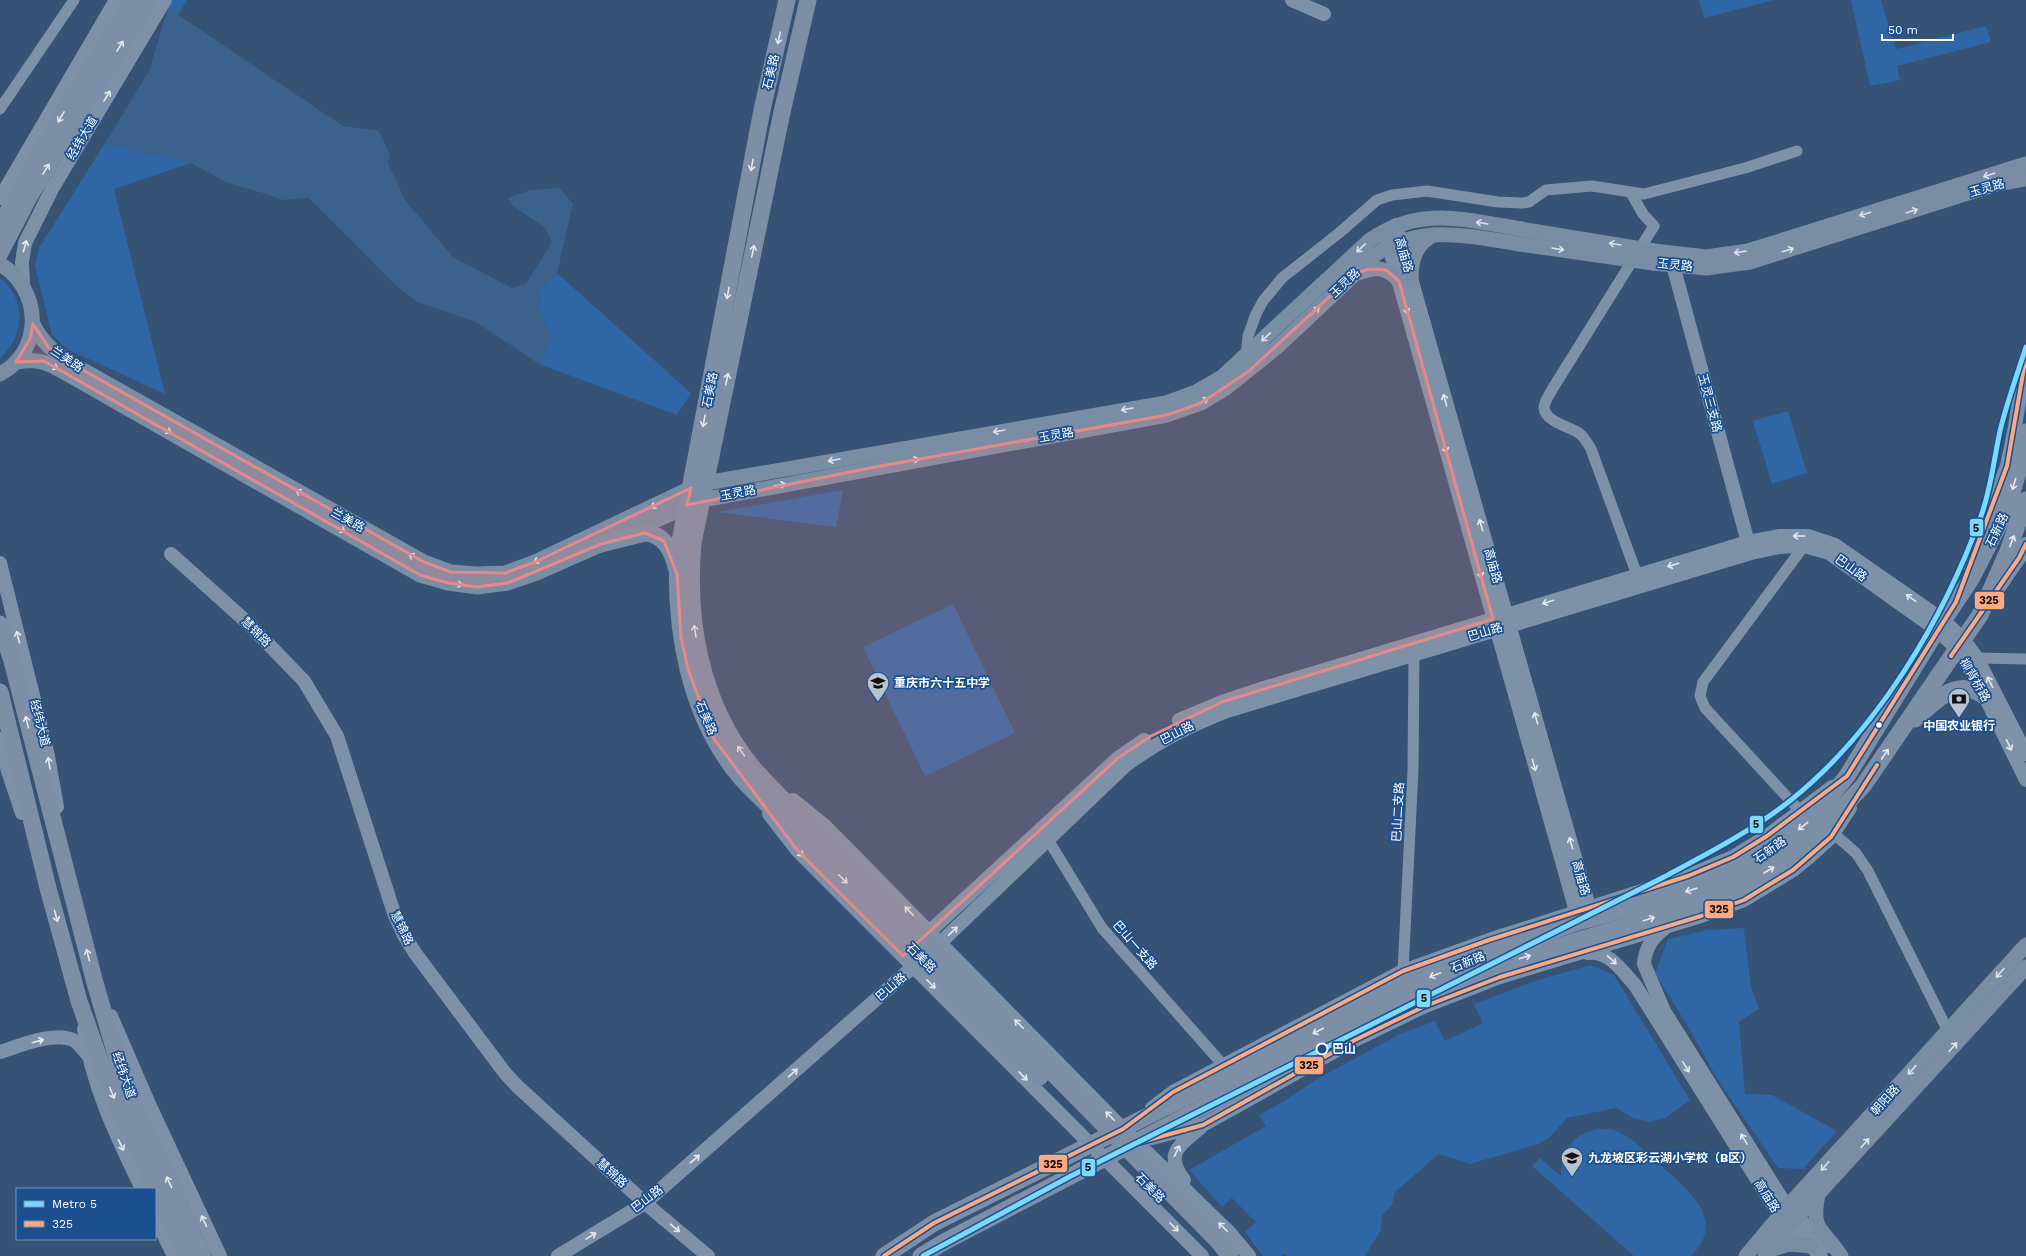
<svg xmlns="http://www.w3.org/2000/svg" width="2026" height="1256" viewBox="0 0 2026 1256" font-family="'Work Sans','Noto Sans SC',sans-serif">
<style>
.green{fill:#2f66a5}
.water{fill:#3b618d}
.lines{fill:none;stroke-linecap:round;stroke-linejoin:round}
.minor{stroke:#7d92a8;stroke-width:11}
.tertiary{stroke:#7d92a8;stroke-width:14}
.secondary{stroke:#798da4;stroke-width:15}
.primary{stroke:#7d8ea7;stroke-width:17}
.secondary-bridge{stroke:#798da4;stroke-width:15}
.primary-bridge{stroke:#7d8ea7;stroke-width:17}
.bus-1-casing{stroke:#1b4f8f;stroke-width:7}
.bus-1{stroke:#ffa980;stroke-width:4}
.metro-1-casing{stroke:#1b4f8f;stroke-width:8}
.metro-1{stroke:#7ad9fd;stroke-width:5}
.oneway{stroke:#e5e8ed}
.oneway2{stroke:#e5e9ee}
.oneway3{stroke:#dee2e8}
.marked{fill:#e88989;fill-opacity:0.2;stroke:#e88989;stroke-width:3;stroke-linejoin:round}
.bus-dot{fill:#fff;stroke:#1b4f8f;stroke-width:1.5}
.stop-dot{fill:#1b4f8f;stroke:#fff;stroke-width:2}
.labels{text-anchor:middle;stroke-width:3.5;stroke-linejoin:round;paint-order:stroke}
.street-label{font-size:12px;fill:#fff;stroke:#1b4f8f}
.poi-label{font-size:12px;font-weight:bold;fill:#fff;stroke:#1b4f8f;text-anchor:start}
.stop-label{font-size:12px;font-weight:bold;fill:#fff;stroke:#1b4f8f;text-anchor:start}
.line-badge{stroke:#1b4f8f;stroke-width:1.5}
.pale-badge-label{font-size:11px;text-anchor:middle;font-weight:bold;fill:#111}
</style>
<rect width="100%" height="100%" fill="#365274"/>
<g class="green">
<path d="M172,0H187L178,15L168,8Z"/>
<path d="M1699,0H1775L1704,18Z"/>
<path d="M1851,0H1881L1896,49L1986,26L1991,42L1897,66L1900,80L1870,86Z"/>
<path d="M105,143L191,163L114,189L165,394L67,349L52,335L35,266L39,248Z"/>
<path d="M557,273L691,393L677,415L539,364L552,337L539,310L540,291Z"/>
<path d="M0,278C27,299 25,336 0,358Z"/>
<path d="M1788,411L1807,473L1772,484L1753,421Z"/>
<path d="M843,490L836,527L718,512Z"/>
<path d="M953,604L1015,733L925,776L863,647Z"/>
<path d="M1744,928L1751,987L1759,1009L1739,1022L1745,1094L1772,1095L1837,1131L1803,1169L1778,1168L1716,1077L1693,1035L1655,973L1668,939L1708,930Z"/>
<path d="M1591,965L1614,975L1690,1100L1665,1118L1649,1122L1633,1118L1616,1108L1567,1118L1549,1138L1539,1144L1470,1164L1439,1154L1395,1192L1392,1205L1382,1215L1381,1230L1365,1256H1289L1284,1254L1281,1256H1263L1245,1232L1256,1222L1232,1198L1222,1207L1189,1170L1266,1126L1259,1115L1284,1101L1317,1079L1400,1034L1435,1021L1445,1041L1483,1023L1474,1004L1538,980Z"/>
<path d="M1608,1129C1629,1132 1644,1151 1660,1165C1685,1187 1729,1220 1691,1256H1634L1532,1166L1540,1158L1561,1176C1562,1147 1576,1128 1608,1129Z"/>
</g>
<path class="water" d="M168,8L343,126L379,131L390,155L388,163L405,200L453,257L512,288L526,284L552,242L545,228L512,205L508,198L530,190L559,188L573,204L557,273L540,291L539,310L552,337L539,364L476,322L417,302L395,285L309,198L280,200L270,195L228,183L191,163L105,143L149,71Z"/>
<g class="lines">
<g class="minor">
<path d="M0,109L74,0"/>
<path d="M1631,193L1643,214L1654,226L1553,388C1550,394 1544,401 1544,408C1546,423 1570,426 1580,434C1585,438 1588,444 1591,449L1640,583"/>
<path d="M1246,356L1248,336L1256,314L1263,301L1282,278L1339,233L1377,200L1392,195L1427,191L1498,202L1522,203L1529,202L1546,190L1592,186L1644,194L1745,168L1797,151"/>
<path d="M1977,658L2026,659"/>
<path d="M1800,811L1705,708L1700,696L1703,682L1804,546"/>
<path d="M1044,833L1102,928L1224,1066"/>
<path d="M1833,833L1856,853L1868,871L1948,1031"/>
<path d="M1403,971L1413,770L1414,654"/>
</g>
<g class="tertiary">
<path d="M1292,0L1324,14"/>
<path d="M0,198L116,0"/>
<path d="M1396,225L1589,907"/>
<path d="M1386,236L1576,911"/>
<path d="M1670,254L1750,550"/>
<path d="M23,285L22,262L25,243L52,189L165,0"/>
<path d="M171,554L249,624L304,681L337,736L394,913L404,935L415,953L505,1073L517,1086L645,1203L708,1256"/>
<path d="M0,563L48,756L57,807"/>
<path d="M1970,567L2007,466L2015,427L2026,356"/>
<path d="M1995,593L2019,558L2026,544"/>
<path d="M1179,720L1222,702L1264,688L1748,542L1780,536H1808L1835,545L1943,620L1963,639L1977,658L2026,754"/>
<path d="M0,739L8,771L22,813"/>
<path d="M793,800L825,826L1123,1129L1230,1233L1249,1256"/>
<path d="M769,814L797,850L1202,1256"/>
<path d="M1664,929C1652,938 1645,948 1644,964L1664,1011L1787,1207L1827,1246"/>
<path d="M1588,953C1610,951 1621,970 1635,985L1780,1216L1821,1256"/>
<path d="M903,956L1118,758L1144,740"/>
<path d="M111,1016L149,1104L220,1256"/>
<path d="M84,1029C92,1086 117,1137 142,1189"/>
<path d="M0,1052C19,1046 55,1031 73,1040C79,1043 83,1050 88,1055"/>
<path d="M1152,1108L1173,1092L1403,971L1489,940L1688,876L1733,857L1767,836L1832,787"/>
<path d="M1152,1138L1203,1125L1355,1040L1423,1007L1500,977L1701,916L1744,900L1793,870L1808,858L1831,837L1850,808"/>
<path d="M1184,1180C1163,1152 1181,1145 1201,1127"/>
<path d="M155,1217L174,1256"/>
<path d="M558,1256L645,1203L940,943L1126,765C1161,740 1187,727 1227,711L1751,553L1779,547L1804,546L1829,553L1937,630L1956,648L1976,678L2026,780"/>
</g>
<g class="secondary">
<path d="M1654,251L1706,257L1748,251L2026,164"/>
<path d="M1653,263L1706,268L1750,262L1996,184L2026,179"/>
<path d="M0,264C41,288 45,350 0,374"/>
<path d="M1355,274C1374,267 1385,265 1399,281"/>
<path d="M1411,281C1411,260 1415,245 1433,235"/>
<path d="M33,324C41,341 52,350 67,361L424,562L451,572L477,574L505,573L535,562L691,488L706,483L1166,403L1196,392L1222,377L1370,240C1421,205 1464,220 1521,229"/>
<path d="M16,362C37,359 44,361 62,371L420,575L448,583L477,587L508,583L537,573L702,500L1167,415L1201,403L1226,388L1277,347L1376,254C1423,224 1468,236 1520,244"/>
<path d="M1818,1195C1810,1232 1824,1229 1841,1256"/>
<path d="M1770,1250L1789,1244L1811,1246"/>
<path d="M1746,1256L1787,1207L2026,945"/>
<path d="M1765,1256L1797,1217L2026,967"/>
</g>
<g class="primary">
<path d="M787,0L762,110L678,552C674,629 689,717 741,778C761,800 785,820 806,842"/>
<path d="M808,0L782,112L693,543C686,622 701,705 753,768C772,790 794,810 815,831"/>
<path d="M0,225L63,113L133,0"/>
<path d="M0,253L29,197L149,0"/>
<path d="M601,544L645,533C664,534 672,550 676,567"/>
<path d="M0,624L12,661L95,983L119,1065L137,1113L203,1256"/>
<path d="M0,692L48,888L79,1001L104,1072L123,1119L187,1256"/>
<path d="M1915,719C1937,701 1956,675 1986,697"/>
<path d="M1217,1240L1230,1256"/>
<path d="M884,1256L934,1223L1407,986L1491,952L1578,922L1693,890L1738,871L1775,848L1813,818L1847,776L1937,630L1971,579L2007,509L2019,469L2026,432"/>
<path d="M921,1256L944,1242L1347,1032L1419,997L1494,966L1699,904L1745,883L1787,860L1823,828L1863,786L1980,615L2008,551L2026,500"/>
</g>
<g class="secondary-bridge">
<path d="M1521,229L1654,251"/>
<path d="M1520,244L1653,263"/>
</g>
<g class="primary-bridge">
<path d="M815,831L1217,1240"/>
<path d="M806,842L1040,1077"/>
</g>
<g class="bus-1-casing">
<g id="bus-1">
<path d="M1951,656L2019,558L2026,544"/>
<path d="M1110,1156L1137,1143L1203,1125L1355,1040L1423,1007L1500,977L1701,916L1744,900L1793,870L1831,837L1877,765"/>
<path d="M884,1256L934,1223L1123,1129L1173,1092L1403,971L1489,940L1688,876L1733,857L1767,836L1847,776L1956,602L2007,466L2026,356"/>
</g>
</g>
<use href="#bus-1" class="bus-1"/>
<g class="metro-1-casing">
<path id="metro-1" d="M923,1256L1069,1177L1664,877C1707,854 1752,831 1791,800C1877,731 1944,619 1981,516C1991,489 1994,459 2000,431C2007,402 2017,375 2026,347"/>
</g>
<use href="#metro-1" class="metro-1"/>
</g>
<defs><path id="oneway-shaft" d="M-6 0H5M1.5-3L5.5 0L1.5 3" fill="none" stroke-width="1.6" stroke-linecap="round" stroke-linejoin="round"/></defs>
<g class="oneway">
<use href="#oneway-shaft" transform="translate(779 38) rotate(103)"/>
<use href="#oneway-shaft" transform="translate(120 46) rotate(-59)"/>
<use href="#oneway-shaft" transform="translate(61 117) rotate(121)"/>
<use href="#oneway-shaft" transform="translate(752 165) rotate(101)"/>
<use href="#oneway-shaft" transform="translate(46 169) rotate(-58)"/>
<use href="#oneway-shaft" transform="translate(753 251) rotate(-78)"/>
<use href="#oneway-shaft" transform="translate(728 293) rotate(101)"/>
<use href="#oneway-shaft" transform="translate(727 379) rotate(-78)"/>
<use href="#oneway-shaft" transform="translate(704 421) rotate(101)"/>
<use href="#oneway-shaft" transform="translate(2014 484) rotate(107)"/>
<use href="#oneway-shaft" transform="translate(2012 541) rotate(-69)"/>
<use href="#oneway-shaft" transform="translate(695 631) rotate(-99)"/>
<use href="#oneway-shaft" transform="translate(27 722) rotate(-104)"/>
<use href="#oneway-shaft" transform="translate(741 751) rotate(-125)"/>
<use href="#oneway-shaft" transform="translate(1885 754) rotate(-56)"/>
<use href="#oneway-shaft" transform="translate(1803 826) rotate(142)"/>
<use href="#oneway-shaft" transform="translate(1769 870) rotate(-30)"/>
<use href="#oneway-shaft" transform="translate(843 879) rotate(45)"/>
<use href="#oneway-shaft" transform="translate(1691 890) rotate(162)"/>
<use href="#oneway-shaft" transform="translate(56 916) rotate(75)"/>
<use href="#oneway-shaft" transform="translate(1649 919) rotate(-17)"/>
<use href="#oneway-shaft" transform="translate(88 955) rotate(-104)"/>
<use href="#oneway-shaft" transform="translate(1525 957) rotate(-17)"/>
<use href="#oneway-shaft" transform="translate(1435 975) rotate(158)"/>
<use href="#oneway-shaft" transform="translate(1318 1031) rotate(153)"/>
<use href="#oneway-shaft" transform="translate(112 1093) rotate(68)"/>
<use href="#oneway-shaft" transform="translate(169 1182) rotate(-115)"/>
</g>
<g class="oneway2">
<use href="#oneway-shaft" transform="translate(107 96) rotate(-59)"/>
<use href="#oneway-shaft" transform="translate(25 246) rotate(-75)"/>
<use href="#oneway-shaft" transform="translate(1406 308) rotate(74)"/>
<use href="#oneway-shaft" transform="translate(1445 400) rotate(-106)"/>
<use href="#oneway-shaft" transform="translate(1445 447) rotate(74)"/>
<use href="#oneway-shaft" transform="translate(1481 525) rotate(-106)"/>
<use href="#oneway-shaft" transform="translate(1799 536) rotate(180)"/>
<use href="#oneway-shaft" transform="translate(1673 565) rotate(163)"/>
<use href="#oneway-shaft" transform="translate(1480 572) rotate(74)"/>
<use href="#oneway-shaft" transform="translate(1911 598) rotate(-145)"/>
<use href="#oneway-shaft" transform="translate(1548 602) rotate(163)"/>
<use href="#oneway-shaft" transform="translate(18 637) rotate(-104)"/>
<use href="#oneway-shaft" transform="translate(1990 682) rotate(-117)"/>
<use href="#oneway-shaft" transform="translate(1536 718) rotate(-106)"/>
<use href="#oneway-shaft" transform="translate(2009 745) rotate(64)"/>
<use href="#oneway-shaft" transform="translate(49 763) rotate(-100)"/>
<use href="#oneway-shaft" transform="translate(1534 765) rotate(74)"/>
<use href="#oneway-shaft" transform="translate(1571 843) rotate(-106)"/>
<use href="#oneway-shaft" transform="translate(799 852) rotate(47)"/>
<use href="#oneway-shaft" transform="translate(909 911) rotate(-134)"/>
<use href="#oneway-shaft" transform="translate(953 931) rotate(-44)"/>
<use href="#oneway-shaft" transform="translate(1612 960) rotate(43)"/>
<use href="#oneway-shaft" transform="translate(931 984) rotate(45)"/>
<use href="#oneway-shaft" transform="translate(1019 1024) rotate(-135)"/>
<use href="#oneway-shaft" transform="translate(38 1041) rotate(-16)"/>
<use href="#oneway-shaft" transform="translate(1686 1067) rotate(58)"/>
<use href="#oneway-shaft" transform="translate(793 1073) rotate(-41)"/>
<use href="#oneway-shaft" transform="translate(1023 1076) rotate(45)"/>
<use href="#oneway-shaft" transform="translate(1110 1116) rotate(-135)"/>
<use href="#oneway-shaft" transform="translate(1744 1139) rotate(-122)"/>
<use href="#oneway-shaft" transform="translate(121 1145) rotate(65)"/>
<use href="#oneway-shaft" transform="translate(1177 1151) rotate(-64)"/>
<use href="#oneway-shaft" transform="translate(695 1159) rotate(-41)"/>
<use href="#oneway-shaft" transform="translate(204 1221) rotate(-115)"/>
<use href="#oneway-shaft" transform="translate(1174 1227) rotate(45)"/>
<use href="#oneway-shaft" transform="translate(1223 1227) rotate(-135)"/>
<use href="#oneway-shaft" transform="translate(675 1228) rotate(40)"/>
<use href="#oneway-shaft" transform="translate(591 1236) rotate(-32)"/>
</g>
<g class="oneway3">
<use href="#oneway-shaft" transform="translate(1989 175) rotate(163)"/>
<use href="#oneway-shaft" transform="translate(1912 211) rotate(-17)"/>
<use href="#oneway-shaft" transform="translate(1865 214) rotate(163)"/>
<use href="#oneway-shaft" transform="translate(1482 223) rotate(-171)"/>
<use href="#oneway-shaft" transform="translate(1615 244) rotate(-171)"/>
<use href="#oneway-shaft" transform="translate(1361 248) rotate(137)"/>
<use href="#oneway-shaft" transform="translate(1558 249) rotate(8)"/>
<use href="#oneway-shaft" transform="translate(1788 250) rotate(-17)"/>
<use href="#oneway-shaft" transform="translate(1740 252) rotate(172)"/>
<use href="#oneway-shaft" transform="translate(1315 311) rotate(-43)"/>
<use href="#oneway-shaft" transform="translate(1266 337) rotate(137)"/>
<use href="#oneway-shaft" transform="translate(53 366) rotate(28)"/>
<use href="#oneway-shaft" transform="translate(1203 401) rotate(-27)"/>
<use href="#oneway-shaft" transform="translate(1127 409) rotate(170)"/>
<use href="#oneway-shaft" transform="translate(166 430) rotate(30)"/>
<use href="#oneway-shaft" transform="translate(999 431) rotate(170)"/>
<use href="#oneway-shaft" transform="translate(834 460) rotate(170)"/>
<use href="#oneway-shaft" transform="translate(913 460) rotate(-10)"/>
<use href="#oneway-shaft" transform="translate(780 485) rotate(-11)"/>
<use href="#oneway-shaft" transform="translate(301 493) rotate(-151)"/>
<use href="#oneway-shaft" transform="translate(656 505) rotate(154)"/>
<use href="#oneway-shaft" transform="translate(340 529) rotate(30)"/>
<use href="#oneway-shaft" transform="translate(414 557) rotate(-151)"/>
<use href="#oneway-shaft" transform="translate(539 560) rotate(157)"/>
<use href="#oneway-shaft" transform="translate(457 584) rotate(7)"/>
<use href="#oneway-shaft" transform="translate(2000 973) rotate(132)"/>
<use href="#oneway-shaft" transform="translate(1953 1047) rotate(-48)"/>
<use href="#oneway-shaft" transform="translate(1912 1070) rotate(132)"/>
<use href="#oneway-shaft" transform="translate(1865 1143) rotate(-48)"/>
<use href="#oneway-shaft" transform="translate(1825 1166) rotate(132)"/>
</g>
<path class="marked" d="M1369,269L1386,270L1399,281L1493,619L1222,702L1151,736L1118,758L903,956L797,850L714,739L688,669L681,637L677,574L664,541L645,533L601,544L508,583L477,587L448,583L420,575L44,361L16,362L30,339L33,324L49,348L67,361L424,562L451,572L505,573L535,562L691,488L687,505L875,467L1167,415L1201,403L1249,371L1354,274Z"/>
<defs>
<g id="school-pin" transform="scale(1.15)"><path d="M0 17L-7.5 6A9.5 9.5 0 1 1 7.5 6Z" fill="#b9c2ce" stroke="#1b4f8f"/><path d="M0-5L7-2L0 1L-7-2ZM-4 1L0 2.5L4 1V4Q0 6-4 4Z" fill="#111"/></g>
<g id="bank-pin" transform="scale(1.15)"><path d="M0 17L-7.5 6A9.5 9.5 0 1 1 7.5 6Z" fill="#b9c2ce" stroke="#1b4f8f"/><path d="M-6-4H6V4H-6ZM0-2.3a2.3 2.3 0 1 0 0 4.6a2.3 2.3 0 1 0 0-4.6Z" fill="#111"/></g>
</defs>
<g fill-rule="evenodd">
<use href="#school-pin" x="878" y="683"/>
<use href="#bank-pin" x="1959" y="699"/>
<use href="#school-pin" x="1572" y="1158"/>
</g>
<circle class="bus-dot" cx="1879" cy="725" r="3.5"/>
<circle class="stop-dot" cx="1322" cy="1049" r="5.5"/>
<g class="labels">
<g class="street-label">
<text transform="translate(771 72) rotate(-77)" y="4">石美路</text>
<text transform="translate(82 138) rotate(-59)" y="4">经纬大道</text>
<text transform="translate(1987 188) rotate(-16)" y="4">玉灵路</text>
<text transform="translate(1404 255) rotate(74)" y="4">高庙路</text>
<text transform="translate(1675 265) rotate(6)" y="4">玉灵路</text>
<text transform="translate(1345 283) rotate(-43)" y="4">玉灵路</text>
<text transform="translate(67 359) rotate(34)" y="4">兰美路</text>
<text transform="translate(710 390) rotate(-79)" y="4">石美路</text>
<text transform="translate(1710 403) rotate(75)" y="4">玉灵三支路</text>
<text transform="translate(1056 435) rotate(-10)" y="4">玉灵路</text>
<text transform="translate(738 493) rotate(-11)" y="4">玉灵路</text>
<text transform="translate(348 520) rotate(29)" y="4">兰美路</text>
<text transform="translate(1997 530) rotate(-65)" y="4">石新路</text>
<text transform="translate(1493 566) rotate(74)" y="4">高庙路</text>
<text transform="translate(1851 568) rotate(36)" y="4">巴山路</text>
<text transform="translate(256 632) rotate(45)" y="4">慧锦路</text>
<text transform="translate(1485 632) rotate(-17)" y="4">巴山路</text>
<text transform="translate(1975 680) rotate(60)" y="4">柳背桥路</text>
<text transform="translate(706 718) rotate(67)" y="4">石美路</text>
<text transform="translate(40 723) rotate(76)" y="4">经纬大道</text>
<text transform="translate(1177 733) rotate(-27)" y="4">巴山路</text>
<text transform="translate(1398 812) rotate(-87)" y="4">巴山二支路</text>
<text transform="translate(1770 850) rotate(-35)" y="4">石新路</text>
<text transform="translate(1581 878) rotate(74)" y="4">高庙路</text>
<text transform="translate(402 928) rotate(64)" y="4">慧锦路</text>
<text transform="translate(1135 945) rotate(49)" y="4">巴山一支路</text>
<text transform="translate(921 958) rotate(45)" y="4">石美路</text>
<text transform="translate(1468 962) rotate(-22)" y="4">石新路</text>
<text transform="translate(891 987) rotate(-41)" y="4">巴山路</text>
<text transform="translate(124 1075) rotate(71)" y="4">经纬大道</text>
<text transform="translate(1885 1100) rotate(-48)" y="4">朝阳路</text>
<text transform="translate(612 1173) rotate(43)" y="4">慧锦路</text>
<text transform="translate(1150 1188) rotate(45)" y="4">石美路</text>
<text transform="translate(1767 1196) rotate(58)" y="4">高庙路</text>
<text transform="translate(647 1199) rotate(-37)" y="4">巴山路</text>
</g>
<g class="poi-label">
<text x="894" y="687">重庆市六十五中学</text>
<text x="1959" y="730" text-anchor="middle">中国农业银行</text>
<text x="1588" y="1162">九龙坡区彩云湖小学校（B区）</text>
</g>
<g class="stop-label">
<text x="1332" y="1053">巴山</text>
</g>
</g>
<g class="line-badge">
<rect x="1969" y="518" width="15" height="19" rx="4" fill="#7ad9fd"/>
<rect x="1974" y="591" width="31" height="19" rx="4" fill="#ffa980"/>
<rect x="1749" y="815" width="15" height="19" rx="4" fill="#7ad9fd"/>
<rect x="1704" y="900" width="30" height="19" rx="4" fill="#ffa980"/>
<rect x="1416" y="989" width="15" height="19" rx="4" fill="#7ad9fd"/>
<rect x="1294" y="1056" width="30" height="19" rx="4" fill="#ffa980"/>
<rect x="1038" y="1154" width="30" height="19" rx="4" fill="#ffa980"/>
<rect x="1081" y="1158" width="15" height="19" rx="4" fill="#7ad9fd"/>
</g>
<g class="pale-badge-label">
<text x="1976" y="532">5</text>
<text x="1989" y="604">325</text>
<text x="1756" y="828">5</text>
<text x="1719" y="913">325</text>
<text x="1424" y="1002">5</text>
<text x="1309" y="1069">325</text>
<text x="1053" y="1168">325</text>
<text x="1088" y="1171">5</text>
</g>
<rect x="16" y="1188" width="140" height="52" fill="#1b4f8f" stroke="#7695bc"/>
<rect x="24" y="1201" width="20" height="6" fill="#7ad9fd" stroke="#7695bc"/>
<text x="52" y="1208" font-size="12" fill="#ffffff">Metro 5</text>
<rect x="24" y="1221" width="20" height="6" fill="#ffa980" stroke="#7695bc"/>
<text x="52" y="1228" font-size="12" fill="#ffffff">325</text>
<path d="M1882 34v6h71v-6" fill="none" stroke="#ffffff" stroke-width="2"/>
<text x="1888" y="34" font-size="12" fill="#ffffff" stroke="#1b4f8f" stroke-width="3" paint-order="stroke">50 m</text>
</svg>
